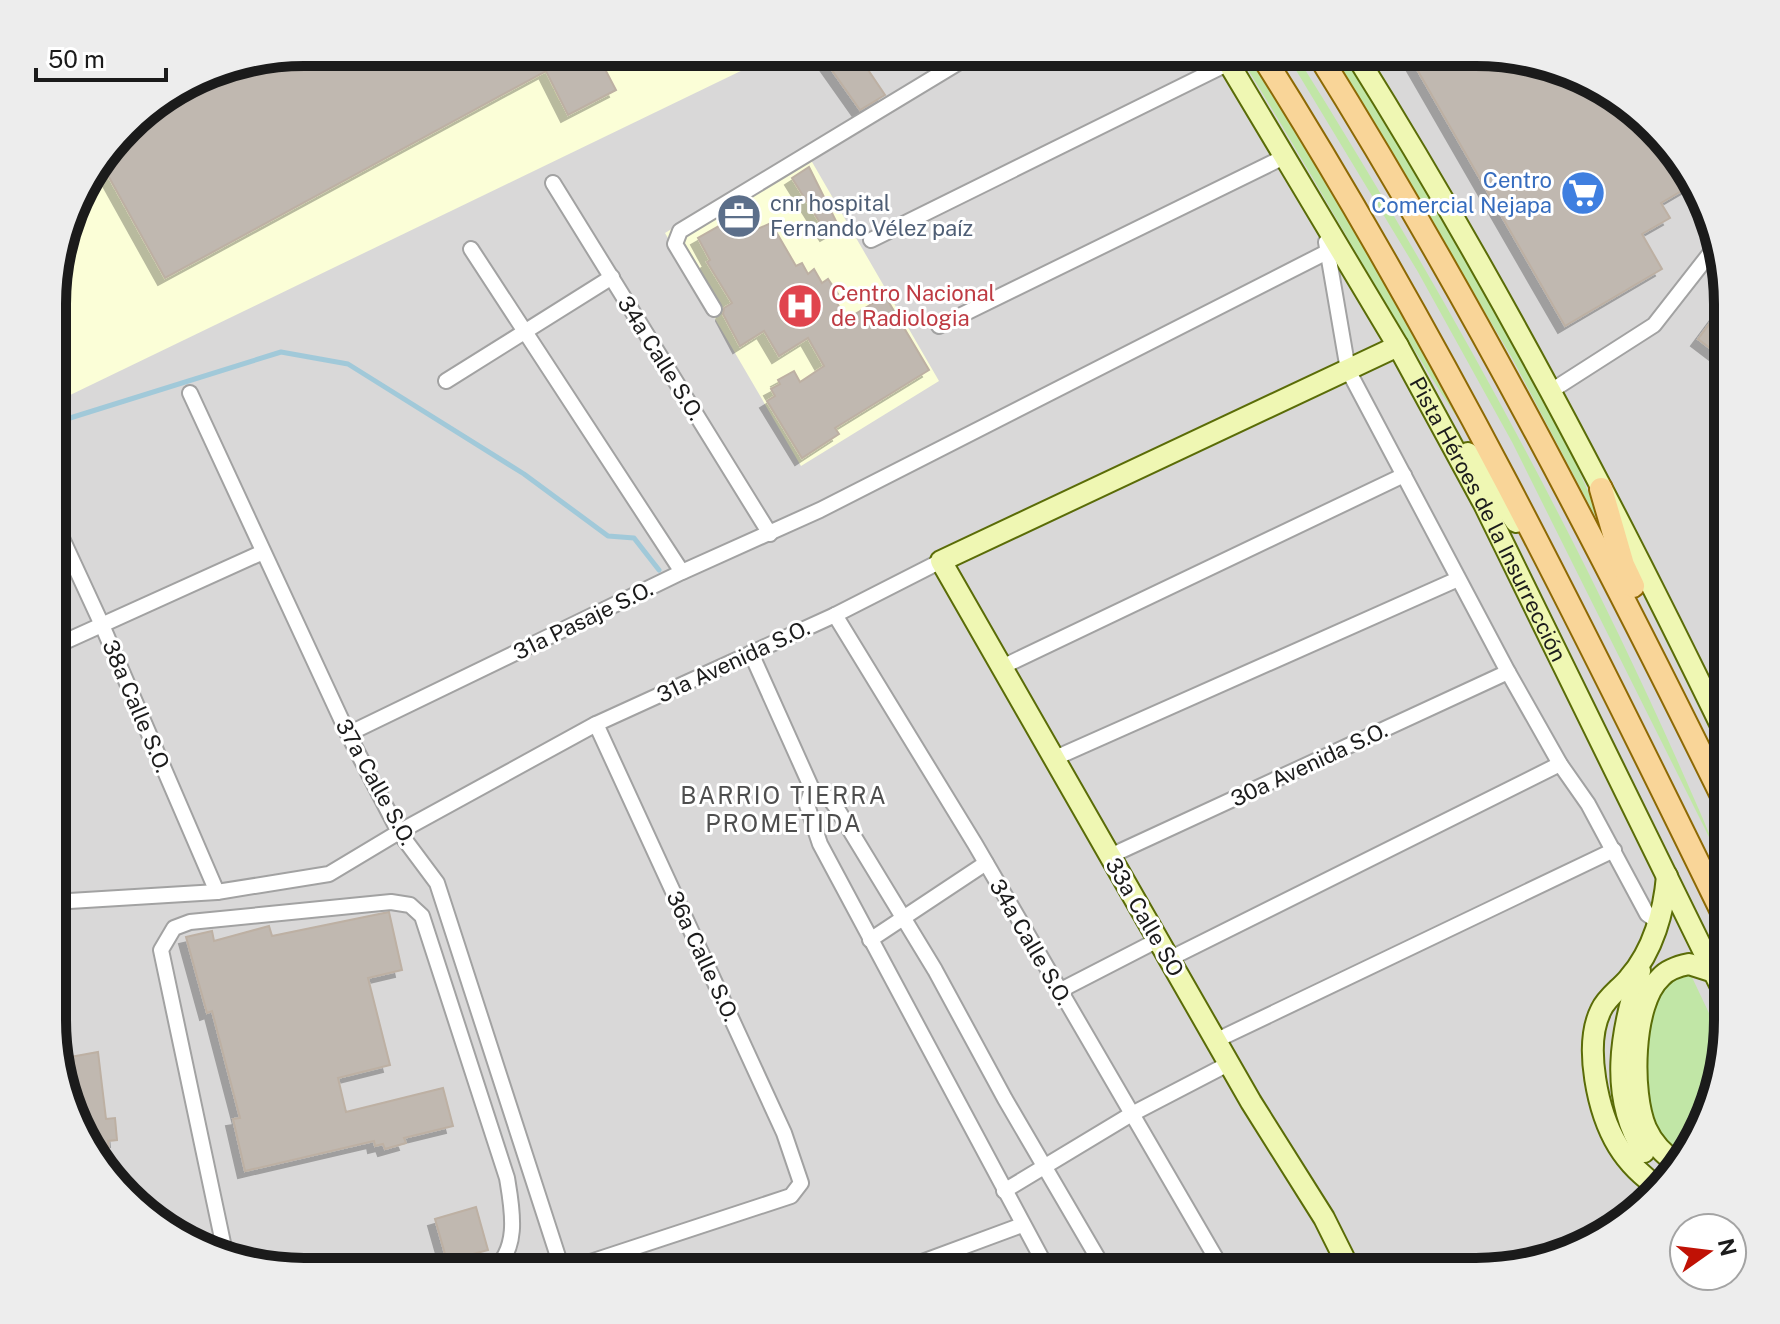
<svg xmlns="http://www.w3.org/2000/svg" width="1780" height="1324" viewBox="0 0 1780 1324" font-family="'Public Sans',sans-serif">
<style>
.residential{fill:#d9d8d8}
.education{fill:#fbfed7}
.grass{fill:#c1e6a6}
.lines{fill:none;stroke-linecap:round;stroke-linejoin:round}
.stream{stroke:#a1c9d9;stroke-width:5}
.building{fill:#c0b8b0;stroke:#bdb0a3;stroke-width:2;filter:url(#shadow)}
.street-casing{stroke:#a2a2a2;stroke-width:18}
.secondary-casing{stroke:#5a6c07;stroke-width:24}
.primary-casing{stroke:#8d6904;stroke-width:26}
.street{stroke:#fff;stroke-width:14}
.secondary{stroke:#eff7b3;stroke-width:20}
.primary{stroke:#f9d598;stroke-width:22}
.labels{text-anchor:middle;stroke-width:6;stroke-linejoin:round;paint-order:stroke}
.shop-label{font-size:22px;fill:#366cbe;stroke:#fff;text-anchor:end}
.service-label{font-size:22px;fill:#4e5e75;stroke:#fff;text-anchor:start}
.health-label{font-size:22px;fill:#be3a42;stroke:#fff;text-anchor:start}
.street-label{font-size:22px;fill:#1b1b1b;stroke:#fff}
.neighbourhood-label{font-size:24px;letter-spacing:2px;fill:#4e4e4e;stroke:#fff}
.rim{fill:none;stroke:#1b1b1b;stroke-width:10}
</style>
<defs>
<filter id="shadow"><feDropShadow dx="-7" dy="7" stdDeviation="0" flood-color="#0004"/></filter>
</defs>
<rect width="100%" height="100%" fill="#ece9e0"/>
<path class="residential" d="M304,52L1492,53L1572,71L1642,114L1702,193L1728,304L1727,1037L1709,1116L1666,1186L1587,1246L1476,1272L288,1271L208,1253L138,1210L78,1132L53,1037L54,271L86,179L138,114L223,66Z"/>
<g class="education">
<path d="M304,52H780L66,397L54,374V271L86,179L138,114L223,66Z"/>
<path d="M808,155L939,381L801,466L665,233L777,164L790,166Z"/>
</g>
<g class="grass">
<path d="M1237,52H1247L1353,224L1473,441C1388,316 1318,181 1237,52Z"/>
<path d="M1285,52H1294C1456,310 1602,578 1720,859L1512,442L1418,272Z"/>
<path d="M1332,52H1341C1394,136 1444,222 1493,308C1534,380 1576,452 1603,531L1512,358Z"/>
<path d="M1690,973L1725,1047L1709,1116L1683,1158C1676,1151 1666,1144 1661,1136C1631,1093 1646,1028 1664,985Z"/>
</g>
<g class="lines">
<path class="stream" d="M54,423L281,352L348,364L524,474L608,536L634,538L659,570"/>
</g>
<g class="building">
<path d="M304,52H596L616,90L568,115L546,71L165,278L100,161L138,114L222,66L224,69L234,64Z"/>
<path d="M834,52H856L885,95L860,110L824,59Z"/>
<path d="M1407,52L1492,53L1572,71L1642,114L1695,183L1661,203L1670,218L1642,234L1662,269L1565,326Z"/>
<path d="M809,167L839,227L827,234L792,178Z"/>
<path d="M728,221L737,238L771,223L796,266L802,263L808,274L814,269L822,283L828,279L838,294L833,297L847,319L885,296L929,370L835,428L839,434L802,458L767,401L775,396L771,389L780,384L778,380L794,371L800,382L824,366L808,338L779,356L764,331L740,346L723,314L724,308L732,303L707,262L710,260L698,238Z"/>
<path d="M1727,300L1728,304V362L1698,339Z"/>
<path d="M389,912L402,970L368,978L390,1065L338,1078L346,1112L443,1088L453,1126L404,1138L406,1143L385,1149L383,1144L375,1146L374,1141L245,1171L233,1119L240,1118L212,1011L207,1013L186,937L212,931L214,941L269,926L272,936Z"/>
<path d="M98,1052L106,1119L115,1118L117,1140L108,1141L111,1175L78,1132L59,1059Z"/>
<path d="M476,1207L488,1250L447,1261L435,1219Z"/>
</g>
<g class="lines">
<g class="street-casing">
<g id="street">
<path d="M553,183L770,534"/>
<path d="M871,240L1229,63"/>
<path d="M1326,242L1348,370L1508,672L1560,764L1588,804L1647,914L1658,922"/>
<path d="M471,249L682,572"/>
<path d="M714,309L675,244L680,231L976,52"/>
<path d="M939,326L1286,156"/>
<path d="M446,381L612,277"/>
<path d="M1551,391L1654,325L1715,247"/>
<path d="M190,393L348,734L399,832L437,883L563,1272"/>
<path d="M54,521L102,625L217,892"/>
<path d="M835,615L975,844L1224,1272"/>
<path d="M53,647L263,552"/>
<path d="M751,653L812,789L829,798L836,807L935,970L1005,1099L1106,1272"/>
<path d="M1002,667L1404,475"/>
<path d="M348,734L682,572L820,510L1327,252"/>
<path d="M1053,759L1458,579"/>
<path d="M812,789L807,805L820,844L1049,1272"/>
<path d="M1110,856L1508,672"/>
<path d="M53,902L217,892L329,874L399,832L596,724L835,615L941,561"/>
<path d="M870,940L986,863"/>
<path d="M1169,959L1560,764"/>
<path d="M1059,991L1158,940"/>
<path d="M1217,1040L1614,850"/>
<path d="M1004,1191L1130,1115L1230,1063"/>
<path d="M226,1257L161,950L174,928L190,922L391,902L410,905L422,916L507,1178C512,1208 521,1251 490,1272"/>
<path d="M563,1271L791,1196L801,1183L784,1133L596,724"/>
<path d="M895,1272L1022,1225"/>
</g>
</g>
<g class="secondary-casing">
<g id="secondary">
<path id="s1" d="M1222,52L1398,346L1484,504L1727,999"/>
<path d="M1354,52C1493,274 1614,505 1728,740"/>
<path d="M1468,453L1516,522"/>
<path d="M1640,971C1621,1030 1608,1096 1644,1152"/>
<path d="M1679,1165C1664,1155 1653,1144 1646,1128C1631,1094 1632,1003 1661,977C1668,969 1679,966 1689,964L1714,972"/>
<path d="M1661,1189C1644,1178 1629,1164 1618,1146C1598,1113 1583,1046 1601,1010C1607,997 1620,989 1629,978C1653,951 1664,911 1667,876"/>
<path d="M1351,1272L1324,1218L1251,1102L941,561L1398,346"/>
</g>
</g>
<g class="primary-casing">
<g id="primary">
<path d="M1260,52C1437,332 1583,627 1728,924"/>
<path d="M1317,52C1469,296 1601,550 1728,808"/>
<path d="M1601,489L1623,565L1633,586"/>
</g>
</g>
<use href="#street" class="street"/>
<use href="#secondary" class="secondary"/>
<use href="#primary" class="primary"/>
</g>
<defs>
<g id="supermarket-disc" transform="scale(2.3)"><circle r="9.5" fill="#3f7fe0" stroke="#fff"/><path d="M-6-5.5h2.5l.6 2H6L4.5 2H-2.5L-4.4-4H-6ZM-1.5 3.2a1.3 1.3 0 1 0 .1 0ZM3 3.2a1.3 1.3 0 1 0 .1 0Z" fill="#fff"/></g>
<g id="office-disc" transform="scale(2.3)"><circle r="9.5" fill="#5c6f8a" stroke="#fff"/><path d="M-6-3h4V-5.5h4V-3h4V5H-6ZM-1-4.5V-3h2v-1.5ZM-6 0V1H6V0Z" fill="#fff"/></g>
<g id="hospital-disc" transform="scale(2.3)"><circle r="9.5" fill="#e0444e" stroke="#fff"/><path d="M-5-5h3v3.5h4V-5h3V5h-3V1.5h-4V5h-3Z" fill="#fff"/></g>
</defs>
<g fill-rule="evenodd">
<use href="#supermarket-disc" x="1583" y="193"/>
<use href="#office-disc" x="739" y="216"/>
<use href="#hospital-disc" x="800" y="306"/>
</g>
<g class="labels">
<g class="shop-label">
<text x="1552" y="188">Centro<tspan x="1552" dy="25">Comercial Nejapa</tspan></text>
</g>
<g class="service-label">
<text x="770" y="211">cnr hospital<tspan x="770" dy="25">Fernando Vélez paíz</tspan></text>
</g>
<g class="health-label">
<text x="831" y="301">Centro Nacional<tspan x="831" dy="25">de Radiologia</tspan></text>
</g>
<g class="street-label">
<text transform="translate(661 358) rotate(58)" y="8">34a Calle S.O.</text>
<text dy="8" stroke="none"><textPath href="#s1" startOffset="538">Pista Héroes de la Insurrección</textPath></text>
<text transform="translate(583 620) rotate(-26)" y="8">31a Pasaje S.O.</text>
<text transform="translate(733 661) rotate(-25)" y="8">31a Avenida S.O.</text>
<text transform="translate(137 706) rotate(67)" y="8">38a Calle S.O.</text>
<text transform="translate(1309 764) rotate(-25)" y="8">30a Avenida S.O.</text>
<text transform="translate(376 782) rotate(61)" y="8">37a Calle S.O.</text>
<text transform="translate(1145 917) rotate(60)" y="8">33a Calle SO</text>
<text transform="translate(1031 942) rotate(60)" y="8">34a Calle S.O.</text>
<text transform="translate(703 956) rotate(65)" y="8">36a Calle S.O.</text>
</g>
<g class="neighbourhood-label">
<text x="784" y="804">BARRIO TIERRA<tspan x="784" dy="28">PROMETIDA</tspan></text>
</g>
</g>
<path d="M0 0H1780V1324H0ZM304 66H1476A238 238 0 0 1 1714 304V1020A238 238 0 0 1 1476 1258H304A238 238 0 0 1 66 1020V304A238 238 0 0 1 304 66Z" fill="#ededed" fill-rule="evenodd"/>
<path class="rim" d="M304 66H1476A238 238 0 0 1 1714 304V1020A238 238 0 0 1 1476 1258H304A238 238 0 0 1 66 1020V304A238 238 0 0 1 304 66Z"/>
<g transform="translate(1708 1252) rotate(76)"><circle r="38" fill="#ffffff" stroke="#a4a4a4" stroke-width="2"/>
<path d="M0-6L14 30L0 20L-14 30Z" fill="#c01105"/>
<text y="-12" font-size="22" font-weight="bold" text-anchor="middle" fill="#1b1b1b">N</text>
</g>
<path d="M36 68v12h130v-12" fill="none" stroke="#1b1b1b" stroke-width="4"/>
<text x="48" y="68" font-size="24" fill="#1b1b1b" stroke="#ffffff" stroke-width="6" paint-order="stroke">50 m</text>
</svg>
